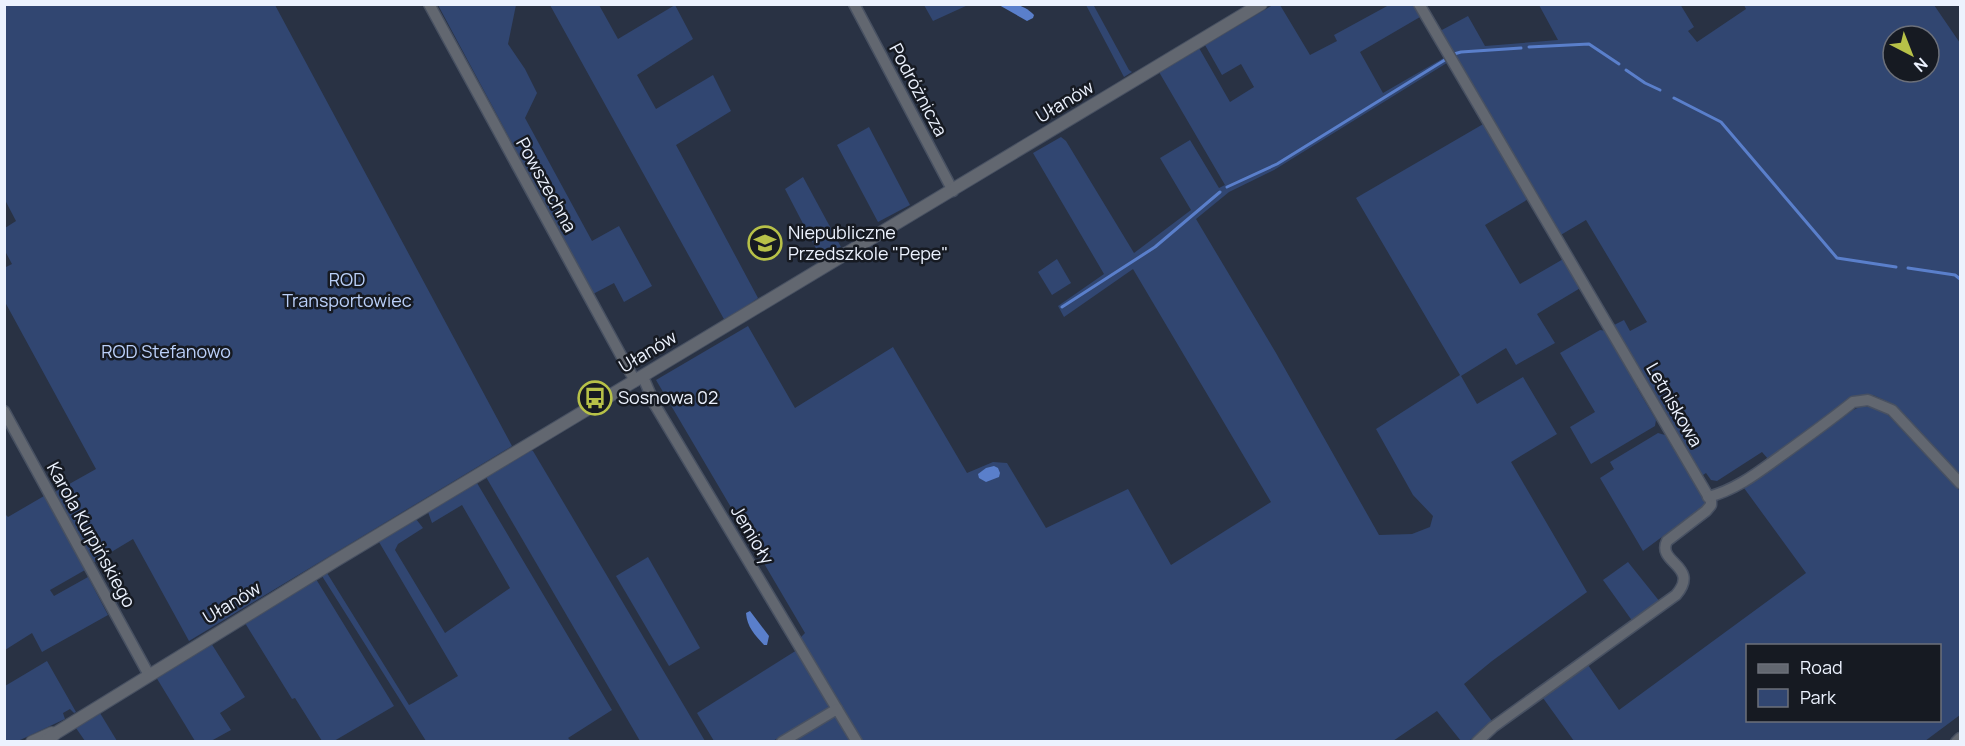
<svg xmlns="http://www.w3.org/2000/svg" width="1965" height="746" viewBox="0 0 1965 746" font-family="Manrope,sans-serif">
<style>
.green{fill:#314671;fill-rule:evenodd}
.water{fill:#5a7fcb}
.lines{fill:none;stroke-linecap:round;stroke-linejoin:round}
.stream{stroke:#5a7fcb;stroke-width:3}
.minor-casing{stroke:#485162;stroke-width:13}
.tertiary-casing{stroke:#485162;stroke-width:14}
.minor{stroke:#626770;stroke-width:10}
.tertiary{stroke:#626770;stroke-width:12}
.labels{text-anchor:middle;stroke-width:5;stroke-linejoin:round;paint-order:stroke}
.street-label{font-size:18px;fill:#ecf2fe;stroke:#161a22}
.poi-label{font-size:18px;fill:#ecf2fe;stroke:#161a22;text-anchor:start}
.park-label{font-size:18px;fill:#bbd0f9;stroke:#161a22}
</style>
<rect width="100%" height="100%" fill="#293244"/>
<g class="green">
<path d="M1680,4L1694,27L1688,31L1697,42L1746,9L1744,5H1934L1960,43V476L1893,404L1873,395L1856,396L1768,459L1762,452L1717,481L1711,480L1706,473L1700,477L1612,326L1624,320L1630,331L1647,322L1586,220L1559,236L1440,31L1468,16L1485,46L1558,40L1539,5ZM1893,36H1929V72H1893Z"/>
<path d="M5,5H275L512,446L189,641L133,539L93,563L55,492L96,469L5,302L4,268L12,264L5,251V228L16,221L5,200Z"/>
<path d="M438,5H516L508,44L525,69L537,93L525,118L592,241L619,226L652,286L624,302L614,283L593,294Z"/>
<path d="M550,5H599L618,39L675,5L693,39L637,75L656,109L713,75L731,111L676,145L758,298L725,321Z"/>
<path d="M924,5H968L933,21Z"/>
<path d="M1086,5H1095L1094,6L1129,70L1132,72L1124,77Z"/>
<path d="M1273,5H1280L1310,55L1337,41L1334,35L1389,5H1413L1420,17L1360,52L1383,93L1447,56L1450,61L1274,170L1229,192L1196,219L1276,353L1379,535L1412,534L1430,527L1433,516L1413,495L1376,429L1460,375L1356,198L1485,123L1530,198L1485,225L1520,284L1565,258L1582,287L1537,314L1555,343L1516,365L1506,348L1461,376L1477,404L1523,377L1557,434L1511,462L1587,592L1492,661L1464,684L1492,721L1469,741H1461L1437,711L1393,741H862L800,638L805,633L656,380L748,326L795,408L893,347L967,473L993,462L1007,463L1046,528L1128,489L1171,565L1271,502L1133,269L1064,317L1058,306L1104,274L1033,153L1061,137L1066,141L1134,253L1191,210L1160,158L1190,140L1219,188L1225,185L1159,72L1199,48L1230,102L1254,87L1241,64L1222,75L1205,45Z"/>
<path d="M869,127L910,205L878,222L837,145Z"/>
<path d="M803,177L841,247L822,260L785,189Z"/>
<path d="M1057,259L1071,283L1052,295L1038,272Z"/>
<path d="M1600,330L1607,331L1640,386L1637,388L1656,420L1655,426L1591,464L1570,427L1595,412L1560,353Z"/>
<path d="M1862,406L1876,408L1887,414L1960,491V715L1925,741H1574L1543,698L1588,665L1619,710L1806,573L1744,488L1853,410ZM1748,646H1940V720H1748Z"/>
<path d="M1658,433L1665,435L1674,450L1677,448L1709,502L1643,551L1600,478L1614,469L1610,462Z"/>
<path d="M531,450L533,451L705,741H640L486,477Z"/>
<path d="M477,483L612,710L568,738L571,741H426L322,576L327,573L409,705L413,703L458,676L379,542L416,519L423,528L398,544L395,550L445,633L510,588L462,505L432,523L428,512Z"/>
<path d="M44,496L85,570L50,590L54,596L88,577L108,615L42,652L32,633L5,650V514L8,517Z"/>
<path d="M648,557L700,648L669,666L616,576Z"/>
<path d="M1628,562L1660,602L1633,622L1603,580Z"/>
<path d="M316,579L394,706L334,741H322L295,698L292,699L245,623Z"/>
<path d="M211,643L245,697L220,713L231,730L211,741H195L156,677Z"/>
<path d="M797,650L831,706L773,741H714L697,713Z"/>
<path d="M47,661L76,712L74,713L70,709L63,713L65,719L18,741H5V686Z"/>
<path d="M100,713L117,741H85L76,728Z"/>
<path d="M836,713L852,742H788Z"/>
</g>
<g class="water">
<path d="M999,5C1014,4 1023,4 1034,15L1033,18L1027,21Z"/>
<path d="M994,466L998,468L1000,473L999,477L986,482L979,478L978,474L986,468Z"/>
<path d="M750,611L769,636L767,645H764C755,635 747,627 746,613Z"/>
</g>
<g class="lines">
<g class="stream">
<path d="M1529,47L1589,44L1619,64"/>
<path d="M1454,54L1461,52L1521,48"/>
<path d="M1626,70L1645,83L1660,90"/>
<path d="M1674,98L1721,122L1837,258L1896,267"/>
<path d="M1227,187L1277,164L1448,58"/>
<path d="M1908,268L1955,275L1960,279"/>
<path d="M1062,307L1155,247L1220,192"/>
</g>
<g class="minor-casing">
<g id="minor">
<path d="M429,4L635,381"/>
<path d="M854,4L953,191"/>
<path d="M1419,4L1711,501V505L1706,511L1667,541C1656,563 1701,566 1676,595L1493,727L1477,742"/>
<path d="M643,377L655,405L837,709"/>
<path d="M4,411L149,675"/>
<path d="M1708,497C1735,490 1756,474 1778,458C1803,440 1828,422 1853,402L1868,400L1892,410L1960,483"/>
<path d="M782,742L837,709L857,742"/>
<path d="M1956,742L1960,738"/>
</g>
</g>
<g class="tertiary-casing">
<g id="tertiary">
<path d="M32,742L52,733"/>
<path d="M45,742L56,733L335,561L1261,4"/>
</g>
</g>
<use href="#minor" class="minor"/>
<use href="#tertiary" class="tertiary"/>
</g>
<defs>
<g id="school-ring" transform="scale(1.725)"><circle r="9.5" fill="#161a22" stroke="#b7c148" stroke-width="1.5"/><path d="M0-5L7-2L0 1L-7-2ZM-4 1L0 2.5L4 1V4Q0 6-4 4Z" fill="#b7c148"/></g>
<g id="bus-ring" transform="scale(1.725)"><circle r="9.5" fill="#161a22" stroke="#b7c148" stroke-width="1.5"/><path d="M-5-6H5V4H4V6H2V4H-2V6H-4V4H-5ZM-3.5-4V0h7V-4ZM-3.5 1.2v1.5H-2V1.2ZM2 1.2v1.5H3.5V1.2Z" fill="#b7c148"/></g>
</defs>
<g fill-rule="evenodd">
<use href="#school-ring" x="765" y="243"/>
<use href="#bus-ring" x="595" y="398"/>
</g>
<g class="labels">
<g class="street-label">
<text transform="translate(918 90) rotate(62)" y="6">Podróżnicza</text>
<text transform="translate(1065 102) rotate(-31)" y="6">Ułanów</text>
<text transform="translate(546 185) rotate(61)" y="6">Powszechna</text>
<text transform="translate(648 352) rotate(-31)" y="6">Ułanów</text>
<text transform="translate(1674 405) rotate(60)" y="6">Letniskowa</text>
<text transform="translate(91 535) rotate(61)" y="6">Karola Kurpińskiego</text>
<text transform="translate(752 535) rotate(59)" y="6">Jemioły</text>
<text transform="translate(232 603) rotate(-31)" y="6">Ułanów</text>
</g>
<g class="poi-label">
<text x="788" y="239">Niepubliczne<tspan x="788" dy="21">Przedszkole "Pepe"</tspan></text>
<text x="618" y="404">Sosnowa 02</text>
</g>
<g class="park-label">
<text x="347" y="286">ROD<tspan x="347" dy="21">Transportowiec</tspan></text>
<text x="166" y="358">ROD Stefanowo</text>
</g>
</g>
<rect width="1965" height="746" fill="none" stroke="#ecf2fe" stroke-width="12"/>
<rect x="1746" y="644" width="195" height="78" fill="#161a22" stroke="#6c707a" stroke-width="1.5"/>
<rect x="1758" y="664" width="30" height="9" fill="#626770" stroke="#6c707a" stroke-width="1.5"/>
<text x="1800" y="674" font-size="18" fill="#ecf2fe">Road</text>
<rect x="1758" y="689" width="30" height="18" fill="#314671" stroke="#6c707a" stroke-width="1.5"/>
<text x="1800" y="704" font-size="18" fill="#ecf2fe">Park</text>
<g transform="translate(1911 54) rotate(138)"><circle r="28" fill="#161a22" stroke="#6c707a" stroke-width="1.5"/>
<path d="M0-4.5L10 22L0 15L-10 22Z" fill="#b7c148"/>
<text y="-9" font-size="16" font-weight="bold" text-anchor="middle" fill="#ecf2fe">N</text>
</g>
</svg>
